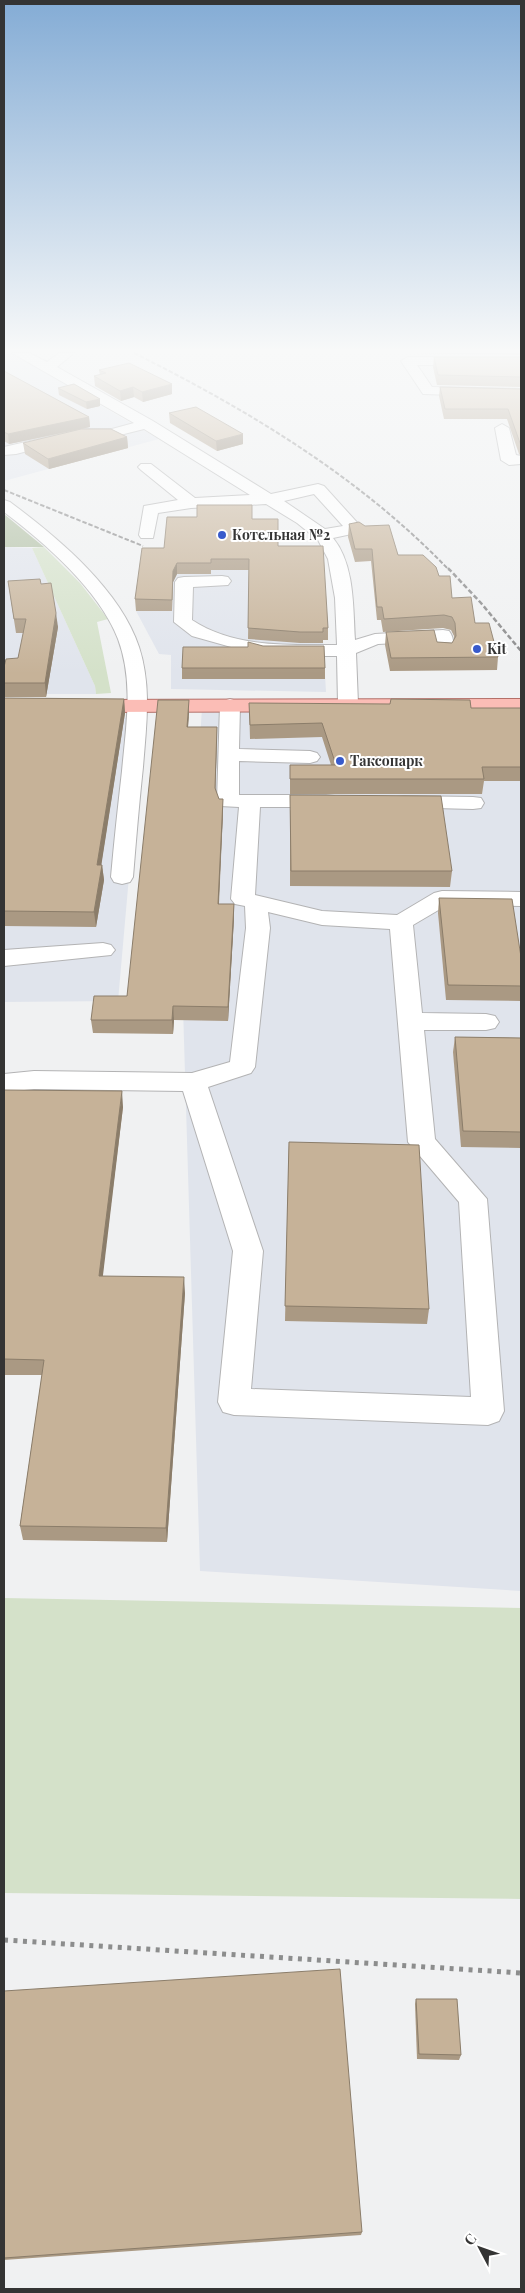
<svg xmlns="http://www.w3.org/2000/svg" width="525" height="2293" viewBox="0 0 525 2293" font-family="'Playfair Display',serif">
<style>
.built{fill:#e0e4ec}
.green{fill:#d4e1c9}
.forest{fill:#b0bfa3}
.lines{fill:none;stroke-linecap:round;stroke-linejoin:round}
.minor-casing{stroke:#b3b3b4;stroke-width:2}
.major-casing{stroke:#b47069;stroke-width:2}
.path{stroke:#8c8d8d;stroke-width:5;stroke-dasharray:4 5.5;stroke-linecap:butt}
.minor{fill:#fff;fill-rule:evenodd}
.major{fill:#fbbdb6;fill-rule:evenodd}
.rail-far1{stroke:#888889;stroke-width:2;stroke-dasharray:4.5 2;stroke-linecap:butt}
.rail{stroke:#888889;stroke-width:2.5;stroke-dasharray:5 2.5;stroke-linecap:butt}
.wall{fill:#aa9983}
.shaded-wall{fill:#8b7d6a}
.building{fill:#c6b298;stroke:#8b7d6a}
.poi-dot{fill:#385acb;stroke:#fff;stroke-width:2}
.labels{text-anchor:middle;stroke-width:4;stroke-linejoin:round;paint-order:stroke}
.far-poi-label{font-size:14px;font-weight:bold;fill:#343434;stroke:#fff;text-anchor:start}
</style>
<rect width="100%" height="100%" fill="#f0f1f2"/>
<g class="built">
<path d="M4,353H44L22,359L75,386V391L159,439L4,481Z"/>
<path d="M4,547L32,548L95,686L96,694H4Z"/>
<path d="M143,559H281L328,640H323L326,692L171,689V655L159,654L136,611Z"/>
<path d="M202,708L521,722V1591L200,1571L183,1007Z"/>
<path d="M4,717L143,718L118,1001L4,1002Z"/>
</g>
<g class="green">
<path d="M44,547L80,583L108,619L97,622L111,693L96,694L95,686L32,548Z"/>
<path d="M4,1598L521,1608V1899L4,1893Z"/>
</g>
<path class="forest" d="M4,514L44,547H4Z"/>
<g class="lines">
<g class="minor-casing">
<g id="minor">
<path d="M12,353H29L47,362L59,353H74L57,367L153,421L271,494L318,484L324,486L363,529L361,532L333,538C355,565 353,608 355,640L375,634L443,630L449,631C454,637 455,648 451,654H437L434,641L378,644L356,653L358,704L355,708H341L338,704L337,656H263L192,636L174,622L175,582L178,578L184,577L222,576L228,577L231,581L228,585L193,587L192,620C234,648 289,645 337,645L335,598L328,559L318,540L297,523L266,504L191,508L158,513L153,538H141L139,535L144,506L178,500L141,470L138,467L141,464H151L195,498L250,495L144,429L112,437H82L16,454L4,455V447L82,429H112L134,423ZM314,494L343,526L325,529L284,501Z"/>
<path d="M408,357H521V365H417L432,387L521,389V397L423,394L401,361Z"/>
<path d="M502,424L509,428L516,455L521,456V464L509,465L501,460L495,428Z"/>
<path d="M4,500L10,502C57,537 120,589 139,647C152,687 146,727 143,767C139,804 136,840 133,877L130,882L122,884L114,882L111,877C114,842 118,806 122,771C126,726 134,682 118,639C99,590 45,543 4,512Z"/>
<path d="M230,699L237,701L240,705L239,749L310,751L317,753L320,757L317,761L310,763L239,761V795H326L334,796L337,801L334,806L326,807H260L255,895L322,911L397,915L434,893L442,891L521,892V906L447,905L413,925L422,1013L486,1014L495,1016L499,1022L495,1028L486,1030H424L435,1139L487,1199L504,1411L499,1421L488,1425L234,1415L223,1412L218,1402L233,1251L183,1091L34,1089L4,1092V1074L34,1071L192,1073L230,1062L246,928L245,906L235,904L231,899L239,807L220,806L217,801L220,705L223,701ZM268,912L322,925L390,929L408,1142L459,1202L471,1397L251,1389L263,1251L208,1087L251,1073L255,1067L270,928Z"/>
<path d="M404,796L473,797L481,798L484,803L481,808L473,809L396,807L393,802L396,797Z"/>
<path d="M103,943L111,945L115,950L111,955L4,966V950Z"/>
</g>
</g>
<g class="major-casing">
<path id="major" d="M521,699V711L88,712L81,710L78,706L81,702L88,700Z"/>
</g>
<path class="path" d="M4,1940L521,1973"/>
<use href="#minor" class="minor"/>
<use href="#major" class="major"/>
<g class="rail-far1">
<path d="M134,353C248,410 360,477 449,570"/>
<path d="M4,490L143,546"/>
</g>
<path class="rail" d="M448,568L481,603L521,651"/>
</g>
<g class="wall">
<path d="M398,353H521V355Z"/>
<path d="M434,357H521V387L437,385L433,367Z"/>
<path d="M99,370L172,394L143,402L134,397L121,401L95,386L94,376L100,375Z"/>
<path d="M4,371L89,417L90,427L82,429L127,437L128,448L49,469L25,454L23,443L77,430L9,444L4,441Z"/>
<path d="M440,387L521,389V456L519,454L507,419H444L439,396Z"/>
<path d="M58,388L100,406L87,409L59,395Z"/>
<path d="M169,413L243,444L217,451L170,423Z"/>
<path d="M252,519L278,546L328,628V640H323V643H300L248,639L249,570H211V574H177L173,582L172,611H136L135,599L164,548Z"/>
<path d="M349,524L398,555L439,576L452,598L475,623L498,657L497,670L390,671L385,645L386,632L437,642L452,643L454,640V636L451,630L443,628L383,632L381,620H377L371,561L355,562L348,537Z"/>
<path d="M8,581L41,584L58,627L46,697H4V698L124,699L125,713L101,865H102L104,880L96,927L4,926V667L18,658L24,633H16Z"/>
<rect x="182" y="668" width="143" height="11"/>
<path d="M249,703L471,708H521V781H484L482,794H290V765H331L322,737L250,739Z"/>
<path d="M189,713L188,727H217L215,790L223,812L219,904H234V918L228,1021L174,1020L173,1034L93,1033L91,1020L127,996Z"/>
<path d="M290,810L452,871L450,887L290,886Z"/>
<path d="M439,898L521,957V1001L446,1000L438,913Z"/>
<path d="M455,1037L521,1038V1148L461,1147L453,1052Z"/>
<path d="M4,1090L123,1107L102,1276L185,1293L167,1542L23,1540L20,1526L42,1375H4Z"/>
<path d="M289,1142L429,1309L427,1324L285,1321Z"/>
<path d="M4,1991L362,2232L361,2235L4,2260Z"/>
<path d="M416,1999L461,2055L459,2060L417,2059L415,2004Z"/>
</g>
<g class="shaded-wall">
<path d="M172,384V394L143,402L142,392Z"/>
<path d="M133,387L134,397L121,401L120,391Z"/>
<path d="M100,399V406L87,409L86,402Z"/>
<path d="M89,417L90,427L9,444L8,434Z"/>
<path d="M243,434V444L217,451L216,441Z"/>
<path d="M127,437L128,448L49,469L48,459Z"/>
<path d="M177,563V574L173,582L172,611L173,571Z"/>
<path d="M56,613L58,627L46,697L45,683Z"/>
<path d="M124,699L125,713L99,880L97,865Z"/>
<path d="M189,700V713L187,740V727Z"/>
<path d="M217,727V739L215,801V788Z"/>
<path d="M223,799V812L218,917V904Z"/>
<path d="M102,865L104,880L96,927L94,912Z"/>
<path d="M234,904V918L228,1021V1007Z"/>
<path d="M173,1006L174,1020L173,1034L172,1020Z"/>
<path d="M122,1091L123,1107L101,1292L99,1276Z"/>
<path d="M184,1277L185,1293L167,1542L166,1528Z"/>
</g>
<g class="building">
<path d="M434,357H521V377L438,375Z"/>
<path d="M129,363L172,384L142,392L133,387L120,391L94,376L106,373L99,370Z"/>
<path d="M4,371L89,417L8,434L4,432Z"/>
<path d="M74,384L100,399L86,402L58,388Z"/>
<path d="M440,387L521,389V445L520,443L508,409H445Z"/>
<path d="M196,407L243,434L216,441L169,413Z"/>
<path d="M81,429H111L127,437L48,459L23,443Z"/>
<path d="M197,505H252V519H278V546H323L328,628H323V632H300L248,628L249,559H211V563H177L173,571L172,600L135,599L142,548H164L167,517H197Z"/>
<path d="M359,522L365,526L389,525L398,555H423L436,567L439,576H450L452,598L471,597L475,623H489L498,657L391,658L386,632L434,630L437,642L452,643L456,636L455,623L452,617L444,615L384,619L382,607H377L372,549H355L349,524Z"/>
<path d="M40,579L41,584L51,583L56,613L45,683H4V667L6,659L18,658L26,619H14L8,581Z"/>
<path d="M248,642L263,646H324L325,668H182L183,647H248Z"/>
<path d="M4,698L124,699L97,865H102L94,912L4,911Z"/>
<path d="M391,699L470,700L471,708H521V767H482L484,779H290V765H336L322,723L250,725L249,703L390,704Z"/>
<path d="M158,700H189L187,727H217L215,788L219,799H223L218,904H234L228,1007L173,1006L172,1020H91L94,996H127Z"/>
<path d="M290,795L441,796L452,871H291Z"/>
<path d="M439,898L512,899L521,957V986L448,985Z"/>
<path d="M455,1037L521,1038V1132L463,1131Z"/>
<path d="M4,1090L122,1091L99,1276L184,1277L166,1528L20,1526L44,1360L4,1359Z"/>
<path d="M289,1142L419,1145L429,1309L285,1306Z"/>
<path d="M340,1969L362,2232L4,2258V1991Z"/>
<path d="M416,1999H457L461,2055L419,2054Z"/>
</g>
<linearGradient id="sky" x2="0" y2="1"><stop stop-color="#84acd5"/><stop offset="0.52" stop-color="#f8f9f9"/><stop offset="1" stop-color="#f8f9f9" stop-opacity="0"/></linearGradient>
<rect width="525" height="674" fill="url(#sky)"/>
<g class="poi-dot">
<circle cx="222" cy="535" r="5"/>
<circle cx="477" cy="649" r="5"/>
<circle cx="340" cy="761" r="5"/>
</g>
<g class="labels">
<g class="far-poi-label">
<text x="232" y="540">Котельная №2</text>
<text x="487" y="654">Kit</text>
<text x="350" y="766">Таксопарк</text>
</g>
</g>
<rect width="525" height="2293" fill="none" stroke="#343434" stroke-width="10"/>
<g transform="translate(480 2248) rotate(311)" stroke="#ffffff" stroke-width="4" paint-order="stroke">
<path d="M0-4L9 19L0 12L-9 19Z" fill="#343434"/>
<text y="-8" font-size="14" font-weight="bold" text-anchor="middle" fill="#343434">С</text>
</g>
</svg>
